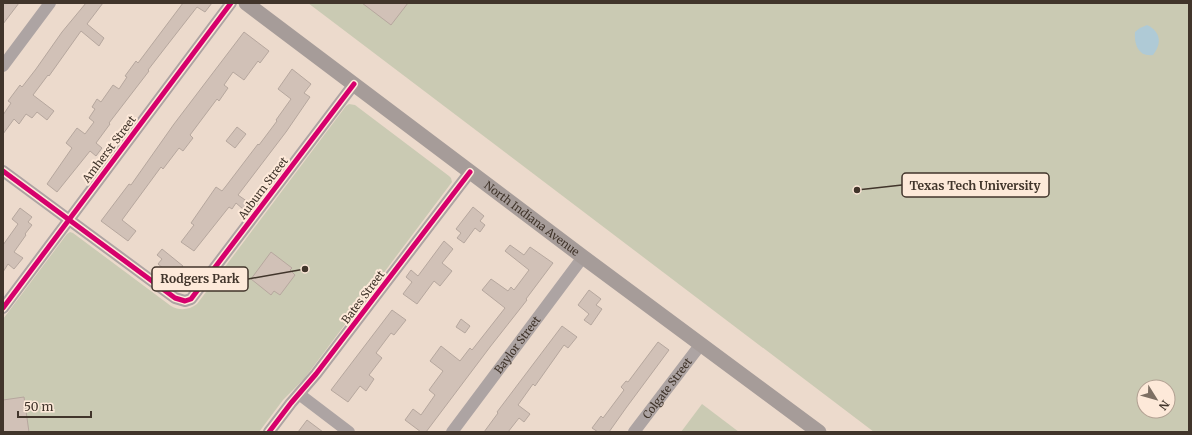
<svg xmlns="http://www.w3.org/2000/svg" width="1192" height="435" viewBox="0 0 1192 435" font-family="Merriweather,serif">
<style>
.green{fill:#cacab3;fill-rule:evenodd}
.water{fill:#afcad6}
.building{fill:#d1c1b7;stroke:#b6a79e}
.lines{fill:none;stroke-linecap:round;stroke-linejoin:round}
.minor{stroke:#ada4a3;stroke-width:12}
.major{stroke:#a69c99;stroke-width:15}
.cycleway-casing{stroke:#fde9d9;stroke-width:8}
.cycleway{stroke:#d6006c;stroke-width:5}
.labels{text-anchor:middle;stroke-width:4;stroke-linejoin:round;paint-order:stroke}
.street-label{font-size:11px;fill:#41352b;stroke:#fde9d9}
.leader{fill:none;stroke:#41352b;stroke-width:1.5}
.callout-dot{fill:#41352b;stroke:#fde9d9;stroke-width:1.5}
.callout{fill:#fde9d9;stroke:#41352b;stroke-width:1.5}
.callout-label{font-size:12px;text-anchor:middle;font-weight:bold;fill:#41352b}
</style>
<rect width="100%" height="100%" fill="#ecdacc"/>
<g class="green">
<path d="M308,3H1189V432H874ZM1144,387H1168V411H1144Z"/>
<path d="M349,104L355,105L449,176L451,178L452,182L304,379L283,400L259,432H3V319L67,234L70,232L73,233L171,306C180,311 189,310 197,304L346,106Z"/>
<path d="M702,404L739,432H681Z"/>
</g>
<path class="water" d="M1147,25C1161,32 1162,43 1153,55C1138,57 1134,44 1135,32L1140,28Z"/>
<g class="building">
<path d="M3,3H19L3,24Z"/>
<path d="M86,3H103L87,24L104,38L99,46L81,31L49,76L48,75L33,95L54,111L47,120L37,112L32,118L26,114L19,124L14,119L3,134V115L11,103L8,101L20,85L22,87L36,69L62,32Z"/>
<path d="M183,3H212L205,12L197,7L165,48L148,70L149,71L109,123L110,124L96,143L102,148L96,156L90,151L57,192L47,184L72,148L66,143L77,128L85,134L94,122L89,118L95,109L92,107L97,99L101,102L113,85L119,89L127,77L125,76L136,61L138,63Z"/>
<path d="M362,3H408L391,25Z"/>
<path d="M244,32L269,51L260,63L258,61L244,80L233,72L224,85L228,88L219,101L217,99L190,135L193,138L183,151L179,148L163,169L161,167L122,220L136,231L128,241L101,221L129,184L131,185L174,124Z"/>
<path d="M292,69L311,84L304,93L310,97L286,132L238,195L248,202L243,209L236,203L232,209L229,207L194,251L181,242L194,225L191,223L216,187L222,191L226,186L258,144L259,145L277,121L276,120L291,99L278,89Z"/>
<path d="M237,127L246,134L235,148L226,141Z"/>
<path d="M473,207L484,216L480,221L485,225L480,232L475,228L464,243L457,238L461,233L456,229Z"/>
<path d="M20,208L32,217L28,222L32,225L25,234L26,235L14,252L23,258L14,269L8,264L3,272V245L18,224L12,219Z"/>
<path d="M444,241L453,249L442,263L452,271L440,286L434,281L417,304L403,294L412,282L406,277L411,270L418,276Z"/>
<path d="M510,245L524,255L530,247L553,263L526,299L527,300L490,347L426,432H421L405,420L413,409L421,415L435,395L429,390L443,371L430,361L441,346L460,361L470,348L472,350L505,308L482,290L491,279L508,291L511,287L514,290L529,270L505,251Z"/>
<path d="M162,249L183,266L179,272L173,267L169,273L158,264L162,259L157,255Z"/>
<path d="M271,252L292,268L290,270L295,275L280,295L274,291L271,295L251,279Z"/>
<path d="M589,290L601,299L596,305L602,309L591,325L584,320L589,314L578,305Z"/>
<path d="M392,310L406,320L394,335L391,333L376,353L382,358L369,375L374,379L366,391L360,386L348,402L331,390Z"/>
<path d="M461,319L470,326L465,333L456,327Z"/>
<path d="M562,326L577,337L568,348L564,345L535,386L533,384L518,405L530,414L524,422L519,418L508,432H484L498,413L497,412Z"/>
<path d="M658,342L669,350L626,408L609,432H598L592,428L601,416L603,418L624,390L621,387L626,381L628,382Z"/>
<path d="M24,397L29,432H3V400Z"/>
<path d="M307,420L323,432H298Z"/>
</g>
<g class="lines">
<g class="minor">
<path d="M3,66L50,3"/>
<path d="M3,171L175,298L185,301L191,299L194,295L354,84"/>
<path d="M3,308L231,3"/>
<path d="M299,394L349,432"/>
<path d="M269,432L291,403L316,374L470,172"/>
<path id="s1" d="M452,432L583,257"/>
<path id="s2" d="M634,432L701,344"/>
</g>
<path class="major" id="s3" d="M246,3L583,257L819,432"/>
<g class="cycleway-casing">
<g id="cycleway">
<path d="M3,171L175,298L185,301L191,299L194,295L354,84"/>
<path d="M3,308L231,3"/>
<path d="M269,432L291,403L316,374L470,172"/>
</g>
</g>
<use href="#cycleway" class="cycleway"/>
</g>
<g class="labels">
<g class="street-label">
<text transform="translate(109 149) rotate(-53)" y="4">Amherst Street</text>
<text transform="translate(263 188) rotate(-53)" y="4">Auburn Street</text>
<text dy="4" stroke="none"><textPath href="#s3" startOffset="358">North Indiana Avenue</textPath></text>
<text transform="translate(363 297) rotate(-53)" y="4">Bates Street</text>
<text dy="4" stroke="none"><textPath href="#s1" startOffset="109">Baylor Street</textPath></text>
<text dy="4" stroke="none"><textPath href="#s2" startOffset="55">Colgate Street</textPath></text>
</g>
</g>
<path class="leader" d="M857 190L902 185M305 269L248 279"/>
<g class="callout-dot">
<circle cx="857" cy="190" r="4"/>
<circle cx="305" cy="269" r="4"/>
</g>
<g class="callout">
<rect x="902" y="173" width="147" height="24" rx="4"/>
<rect x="152" y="267" width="96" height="24" rx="4"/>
</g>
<g class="callout-label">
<text x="975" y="190">Texas Tech University</text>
<text x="200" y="283">Rodgers Park</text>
</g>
<rect width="1192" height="435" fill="none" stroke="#41352b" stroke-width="8"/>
<g transform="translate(1156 399) rotate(127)"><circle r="19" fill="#fde9d9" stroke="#b2a193"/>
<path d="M0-3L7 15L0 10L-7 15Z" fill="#7d6f63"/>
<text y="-6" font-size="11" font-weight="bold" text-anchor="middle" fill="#41352b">N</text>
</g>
<path d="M18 411v6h73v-6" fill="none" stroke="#41352b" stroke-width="2"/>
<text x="24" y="411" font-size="12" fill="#41352b" stroke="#fde9d9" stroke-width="3" paint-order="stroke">50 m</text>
</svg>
